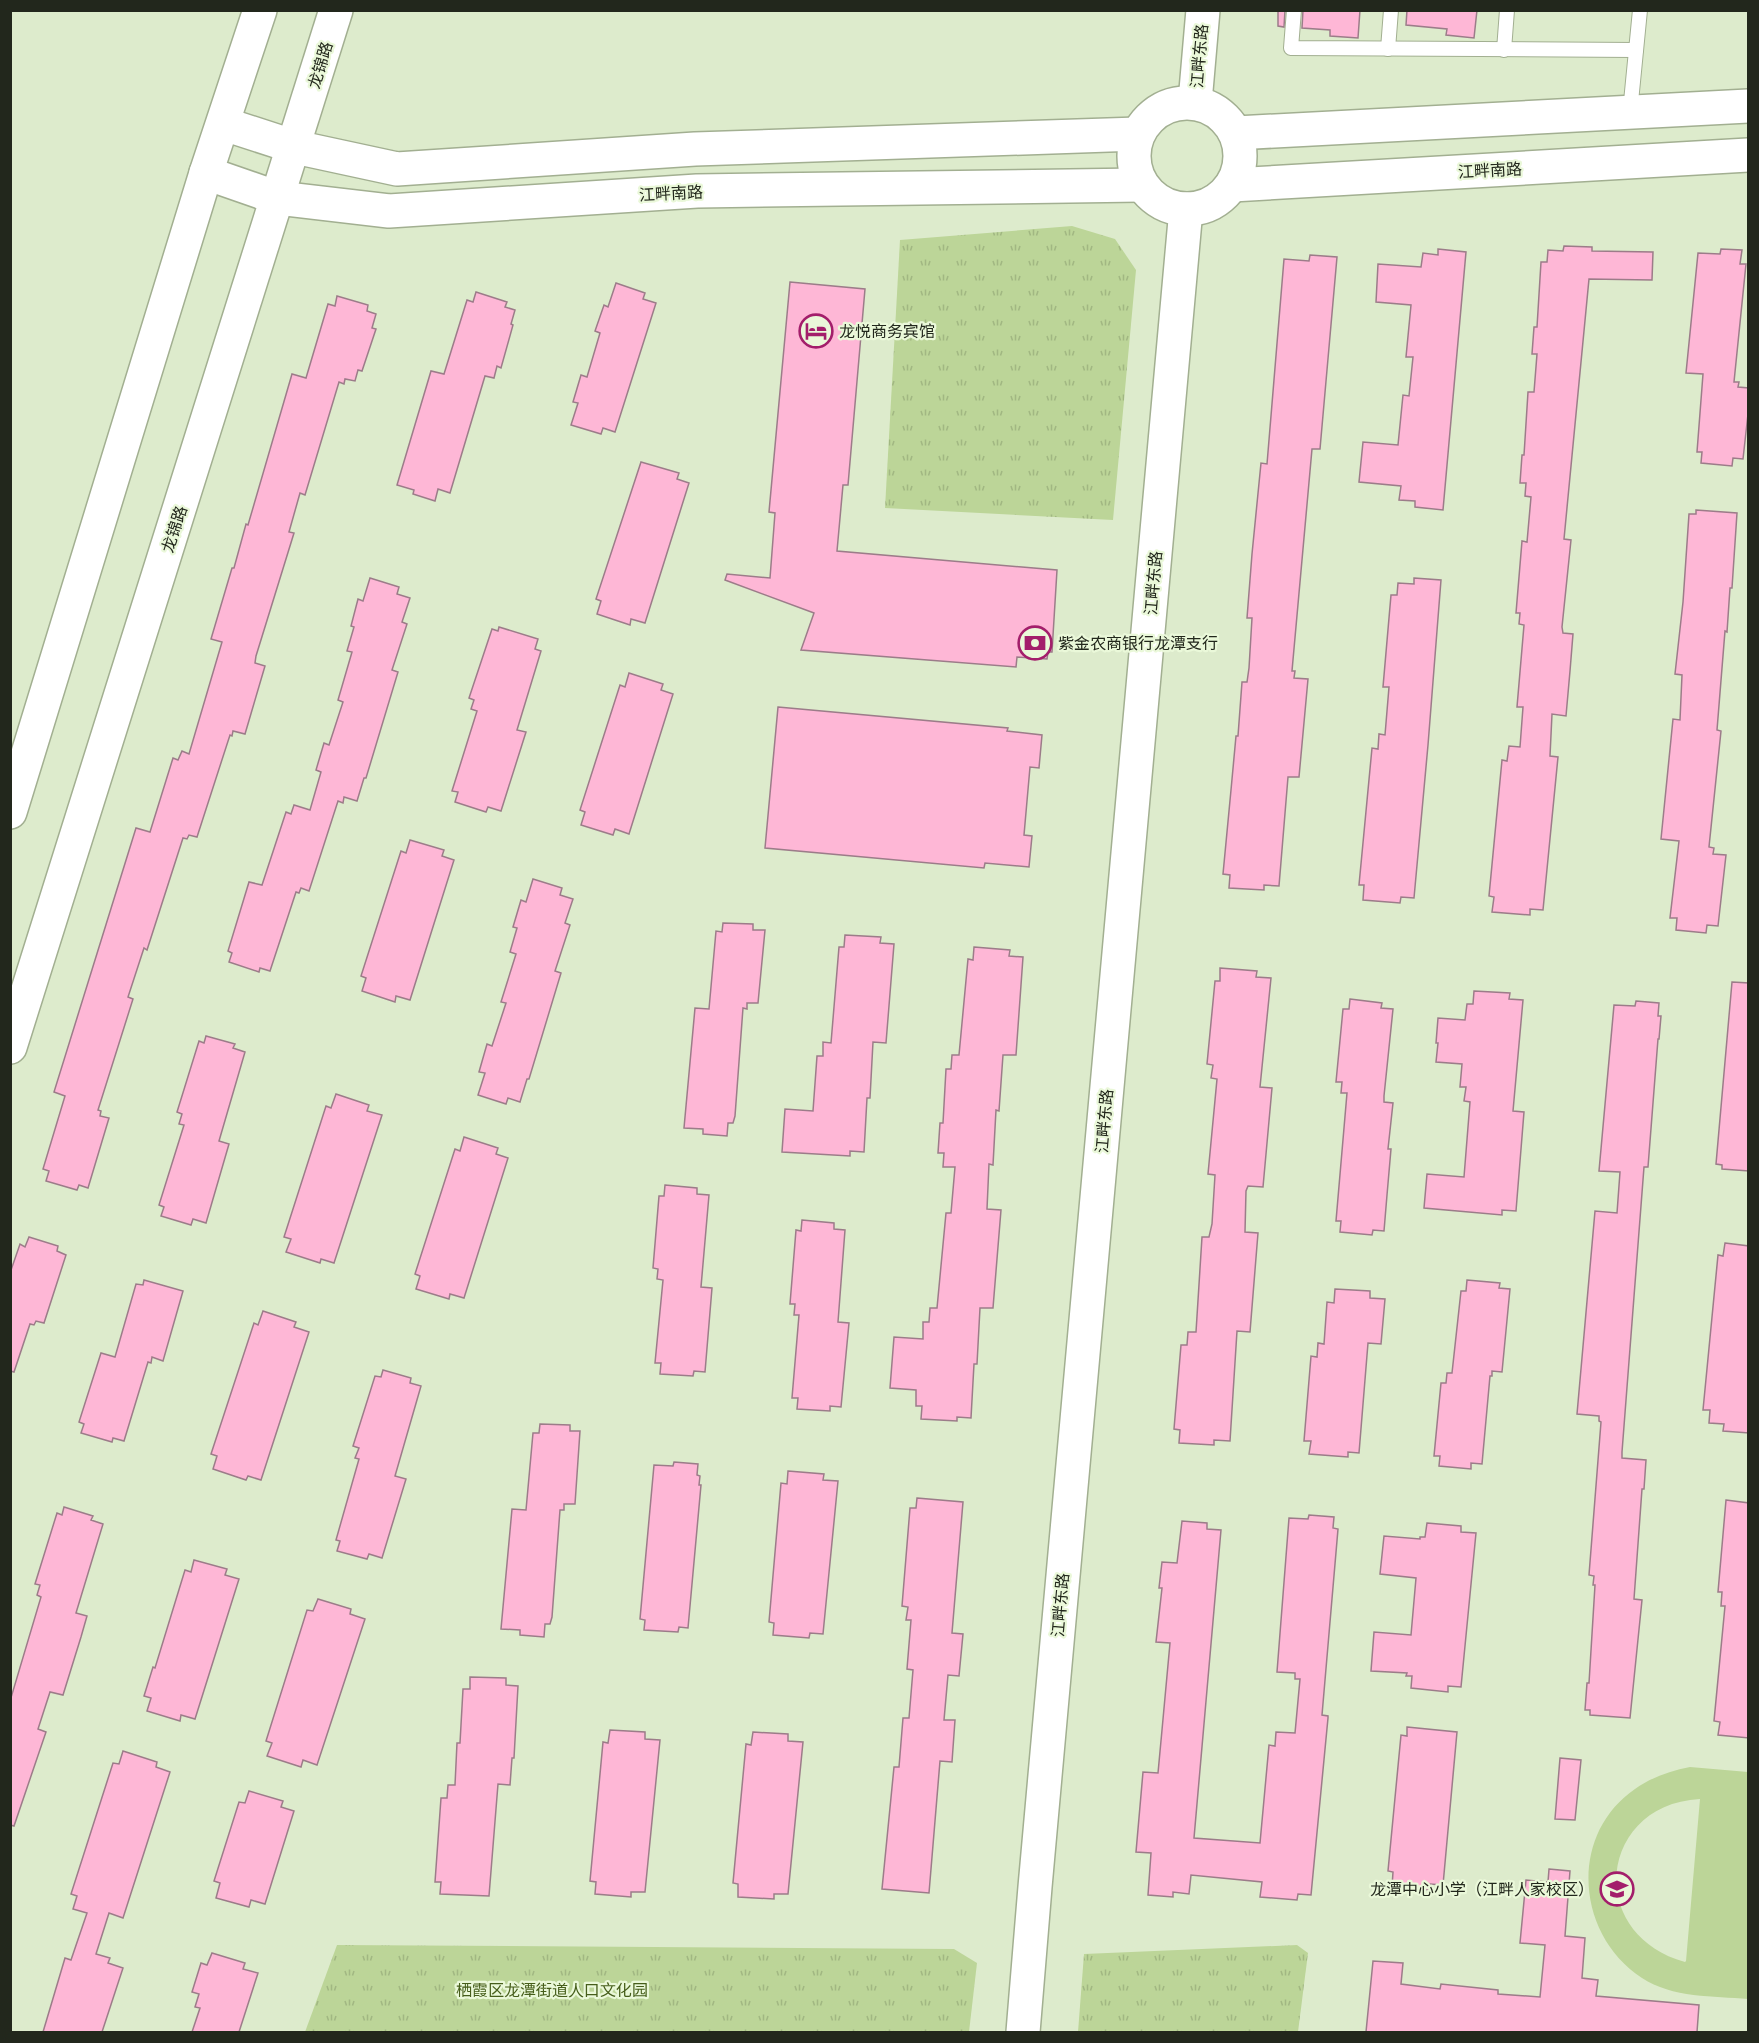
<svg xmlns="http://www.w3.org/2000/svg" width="1759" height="2043" viewBox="0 0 1759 2043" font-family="'Asap Condensed','Noto Sans SC',sans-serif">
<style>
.park{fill:url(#park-tufts)}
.pitch{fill:#bcd598;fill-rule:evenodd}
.building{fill:#feb7d6;stroke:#9c7c89;stroke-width:1.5}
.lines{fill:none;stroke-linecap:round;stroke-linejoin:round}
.service-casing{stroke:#a2af91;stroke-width:16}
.tertiary-casing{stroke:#a2af91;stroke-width:36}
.service{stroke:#fff;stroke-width:14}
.tertiary{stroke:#fff;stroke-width:33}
.labels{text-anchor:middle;stroke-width:4.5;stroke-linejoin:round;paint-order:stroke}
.street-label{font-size:16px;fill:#22271c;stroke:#eaf8d9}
.poi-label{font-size:16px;fill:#22271c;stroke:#eaf8d9;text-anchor:start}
.park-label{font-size:16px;fill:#465e1b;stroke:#eaf8d9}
</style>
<defs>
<pattern id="park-tufts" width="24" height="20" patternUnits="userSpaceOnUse" patternTransform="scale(1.5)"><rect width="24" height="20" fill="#bcd598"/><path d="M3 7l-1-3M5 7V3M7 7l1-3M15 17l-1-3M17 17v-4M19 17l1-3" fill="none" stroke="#a1b782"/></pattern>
</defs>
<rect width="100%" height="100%" fill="#ddebcc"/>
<g class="park">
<path d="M1072,226L1115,239L1136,270L1113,520L885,508L900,240Z"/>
<path d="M337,1945L954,1949L977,1963L969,2032H305Z"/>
<path d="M1297,1945L1308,1953L1298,2032H1078L1084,1954Z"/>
</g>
<path class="pitch" d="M1690,1767L1748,1772V1999C1714,1996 1672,1998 1642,1978C1576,1935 1568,1835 1635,1789C1652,1777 1670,1771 1690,1767ZM1700,1799L1686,1961L1685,1962C1584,1934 1599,1804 1700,1799Z"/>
<g class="building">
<path d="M1278,10H1285L1284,27L1278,26Z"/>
<path d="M1303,10H1360L1358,38L1330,36V30L1302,28Z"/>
<path d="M1407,10H1477L1474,38L1446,35L1447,29L1406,25Z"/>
<path d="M1564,246L1592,247V251L1653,252L1652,280L1589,279L1564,539L1571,540L1562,627L1563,633L1573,634L1570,671L1566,716L1552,714L1550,756L1558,757L1543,910L1530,909V915L1492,912L1494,897L1489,896L1502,760L1507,761L1509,746L1520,747L1523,707H1517L1524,625L1519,624L1520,613H1516L1522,541L1527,542L1531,497L1525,496L1526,483H1520L1522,455H1524L1528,392H1534L1537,354H1532L1534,327H1537L1541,262H1547L1548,250L1563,251Z"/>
<path d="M1438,249L1466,252L1443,510L1415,507V501L1399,500L1401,486L1359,482L1363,442L1398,445L1403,395L1409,396L1413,357H1406L1411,305L1376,302L1378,264L1421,267L1423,253L1438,255Z"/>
<path d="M1721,249L1742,250L1740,264H1746L1734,382H1739L1738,387L1749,388V405L1743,459L1733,458L1732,466L1701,463L1702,452H1697L1703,374L1686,373L1698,253L1720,254Z"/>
<path d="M1310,255L1337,257L1320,449H1312L1292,671H1295L1294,678L1308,679L1299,777H1288L1279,886L1264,885V890L1229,888L1230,875L1223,874L1231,790L1236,736H1238L1242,682H1247L1249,668L1252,618H1247L1252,554L1261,463L1267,464L1284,259L1309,261Z"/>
<path d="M790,282L865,289L848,485H843L837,551L1057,570L1052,652H1048L1047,659L1017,657L1016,667L801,650L814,613L725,580L727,574L770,578L775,513L769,512Z"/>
<path d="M616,283L645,293L643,299L656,303L615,432L603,428L601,434L571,425L578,403L573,402L581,375L587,377L600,333L595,331L604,305L608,307Z"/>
<path d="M476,292L507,302L505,307L515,310L511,324L513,325L501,368L497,366L494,378L485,376L450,493L438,489L435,501L413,494L414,490L397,485L431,371L444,374L467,300L473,302Z"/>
<path d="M337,296L368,305L367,311L376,314L372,328L376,329L362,371L358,370L355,381L345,379L344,384L339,382L305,495L300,493L289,532L294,533L256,656L255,663L265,666L245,734L233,731L232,736L230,735L197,837L189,835L187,839L183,838L147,950L144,948L128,997L133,999L98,1110L101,1111L100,1116L109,1118L88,1188L79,1185L77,1190L46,1181L49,1171L43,1169L65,1096L54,1092L136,828L150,832L173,758L178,760L182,751L189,754L222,642L211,639L232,568H234L246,524L248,525L292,374L306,378L328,304L335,306Z"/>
<path d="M641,462L679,473L677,479L689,483L645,623L631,619L630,625L597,614L601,601L596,599Z"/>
<path d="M1696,510L1737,513L1732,588H1730L1727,632L1725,631L1717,730L1721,731L1709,847L1714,848L1713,854L1726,855L1718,926L1707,925L1706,933L1676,930L1677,918H1670L1679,841L1661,839L1673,719L1680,720L1682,675L1675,674L1683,602L1689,514H1696Z"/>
<path d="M370,578L399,587L397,594L410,598L402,622L407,624L392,670L398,672L366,778H364L357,801L344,797L343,803L338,801L309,891L301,888L299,893L296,892L270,971L260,968L259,972L229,962L232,953L228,951L249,882L262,885L286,812L291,814L294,805L310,810L321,772L316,770L324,743L329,745L343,702L338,700L352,652L347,651L354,627L351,626L358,599L363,601Z"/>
<path d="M1414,578L1441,580L1428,745L1414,898L1401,897L1400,903L1363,900L1364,885H1359L1372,748L1378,749L1379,734L1385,735L1389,687H1383L1391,595H1397L1398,583L1414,584Z"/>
<path d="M499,627L538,639L535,649L541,651L517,730L526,732L501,811L488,807L486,812L455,802L458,792L452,791L477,711L471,709L474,700L469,698L492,629L498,631Z"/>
<path d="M629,673L663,684L661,690L673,694L629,834L615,829L613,835L581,825L585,812L580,810L620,685L625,687Z"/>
<path d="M778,707L1008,728L1007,731L1042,735L1039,768L1030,767L1024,835L1032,836L1029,867L985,863L984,868L765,848Z"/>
<path d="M410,840L444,850L442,856L454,860L410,1000L396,996L395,1002L362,991L366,978L361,976L401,851L406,853Z"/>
<path d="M533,879L562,888L560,895L573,899L565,923L570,925L555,971L561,973L529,1079H527L520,1102L508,1098L506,1104L478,1095L485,1073L479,1072L487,1044L492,1046L506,1003L501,1002L516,954L510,952L517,928L513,927L521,900L526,902Z"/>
<path d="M723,923L753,924V930H765L758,1003H747V1009L743,1008L735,1116L733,1123H728L727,1136L703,1134V1129L684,1128L695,1008L709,1009L716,931L722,932Z"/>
<path d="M845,935L881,937L880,943L894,944L886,1043L873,1042L870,1098H867L864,1152L850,1151V1156L782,1152L785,1109L813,1111L817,1056H823V1042L831,1043L839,947H844Z"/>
<path d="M974,947L1010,950L1009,956L1023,957L1016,1055H1003L999,1111L996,1110L993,1165L989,1164L987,1209L1001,1210L993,1308H980L977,1364H974L971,1418L957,1417V1421L921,1419L922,1406H916V1390L890,1388L894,1337L923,1339V1322H929L930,1308H937L946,1213H951L955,1167H943L944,1153H938L940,1123H943L946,1069H951L952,1055H959L968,959L973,960Z"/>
<path d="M1220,968L1257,971L1256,977L1271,978L1260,1087L1272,1088L1263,1187L1248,1186L1246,1191L1245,1232L1258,1233L1250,1332L1237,1331L1230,1441L1214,1440V1445L1179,1443L1180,1430L1174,1429L1181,1345H1187L1188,1332H1196L1202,1237H1209L1212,1224L1215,1175L1208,1174L1217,1079L1211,1078L1213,1065L1207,1064L1215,981H1220Z"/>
<path d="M1732,982L1749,983V1171L1722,1169V1165L1716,1164Z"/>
<path d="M1474,991L1510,993L1509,999L1523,1000L1513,1111L1524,1112L1516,1211L1502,1210V1215L1424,1208L1427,1174L1464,1177L1470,1102L1464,1101L1466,1087H1460L1462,1064L1436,1062L1438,1043H1436L1438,1018L1465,1020L1467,1004H1473Z"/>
<path d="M1350,999L1382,1003L1381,1008L1393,1009L1384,1096V1102L1393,1103L1388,1149H1391L1387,1195L1384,1231L1373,1230L1372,1235L1340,1232L1341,1221H1336L1347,1093H1341L1342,1082H1336L1343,1009H1349Z"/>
<path d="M1636,1001L1659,1003L1658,1016H1661L1659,1039H1658L1648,1167H1644L1622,1452V1458L1646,1460L1644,1489H1642L1634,1599L1642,1600L1630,1718L1590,1715V1710H1585L1587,1683H1589L1595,1585H1593L1594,1576L1589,1575L1601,1422L1599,1421V1416L1577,1414L1595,1211L1617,1213L1620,1172L1599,1171L1614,1005L1635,1006Z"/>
<path d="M206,1036L235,1044L233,1048L245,1052L219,1141L229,1144L206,1223L193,1219L191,1225L161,1216L164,1207L159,1205L184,1125L179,1124L182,1114L177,1112L199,1041L204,1043Z"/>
<path d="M336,1094L369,1105L367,1111L382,1115L334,1263L321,1259L320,1263L286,1252L291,1239L284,1237L326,1106L331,1108Z"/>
<path d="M464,1137L498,1148L496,1154L508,1158L464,1298L450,1294L449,1299L416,1289L420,1276L415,1274L455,1149L460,1151Z"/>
<path d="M665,1185L697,1188V1194L709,1195L701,1287L712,1288L705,1372L694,1371L693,1376L660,1374L661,1363H655L663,1280L657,1279L658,1269L653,1268L659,1196H664Z"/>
<path d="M802,1220L834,1223V1229L845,1230L838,1322L849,1323L841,1407L830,1406V1411L797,1409L798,1398H792L799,1315H794L795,1304H790L796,1230L801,1231Z"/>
<path d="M29,1237L58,1246L57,1251L66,1255L44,1323L36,1321L34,1325L30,1324L14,1372L10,1371V1273L20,1244L25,1247Z"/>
<path d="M1725,1243L1749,1246V1433L1723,1431L1724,1424L1709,1423L1710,1410H1703L1718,1255L1723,1256Z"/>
<path d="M144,1280L183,1291L163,1361L152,1357L151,1363L148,1362L124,1441L113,1438L112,1442L81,1433L84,1424L79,1422L101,1353L115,1357L136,1284L143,1285Z"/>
<path d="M1467,1280L1500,1283L1499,1288L1510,1289L1502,1372L1492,1371V1376H1490L1482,1464L1471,1463V1469L1439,1466L1440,1456H1434L1441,1383H1446L1447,1373H1452L1461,1291H1466Z"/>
<path d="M1335,1289L1370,1291V1298L1385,1299L1381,1344L1368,1343L1359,1453L1348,1452V1457L1309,1454L1311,1441H1304L1311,1356L1317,1357L1318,1343L1324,1344L1327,1302L1334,1303Z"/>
<path d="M263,1311L296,1322L294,1327L309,1332L261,1480L248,1476L246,1480L213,1469L217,1456L211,1454L254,1323L258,1325Z"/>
<path d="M383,1370L411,1378L410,1383L421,1386L395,1476L406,1479L382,1558L369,1554L367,1559L337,1551L340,1541L336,1540L359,1459L355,1458L359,1448L353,1446L375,1376L381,1377Z"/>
<path d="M540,1424L570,1425V1431H580L575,1504H564V1510H560L552,1617L550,1624H545L544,1637L520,1635V1630L501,1629L512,1509L526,1510L533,1433H539Z"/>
<path d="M674,1462L698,1464L697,1475L700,1476L699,1485H701L688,1628L679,1627L678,1632L644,1630L645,1620L640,1619L654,1465L673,1466Z"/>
<path d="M788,1471L824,1474L823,1480L838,1481L823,1634L810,1633L809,1638L773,1635L774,1623L769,1622L781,1483L787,1484Z"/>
<path d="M917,1498L963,1502L952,1633L963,1634L959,1676L948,1675L944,1720H955L952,1762L940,1761L929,1893L882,1889L894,1767H899L903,1718H909L913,1670L907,1669L911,1620H906L908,1607L902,1606L910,1508H916Z"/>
<path d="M1726,1500L1749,1503V1738L1718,1735L1720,1722L1714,1721L1725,1606H1721L1722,1592H1718Z"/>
<path d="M64,1507L93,1516L91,1520L103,1524L76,1613L87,1616L81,1637L63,1695L50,1692L38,1729L46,1732L14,1826L10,1825V1701L41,1597L37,1595L40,1585L35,1584L57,1513L62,1515Z"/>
<path d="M1309,1515L1334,1517L1333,1528L1338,1529L1322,1715L1328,1716V1718L1311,1895L1298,1894L1297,1900L1260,1897L1262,1882L1191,1875L1189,1894L1173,1892V1897L1148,1895L1151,1853L1136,1852L1143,1772L1158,1773L1162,1730L1170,1643L1156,1642L1162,1588H1159L1162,1562L1177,1563L1182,1521L1207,1523V1529L1221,1530L1194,1838L1260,1843L1269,1745L1275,1746L1276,1732L1295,1733L1300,1679H1295V1673L1277,1672L1289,1518L1308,1519Z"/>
<path d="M1427,1523L1461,1526V1532L1476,1533L1461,1687L1448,1686V1692L1411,1688L1412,1676H1406L1407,1673L1371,1671L1374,1632L1411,1635L1416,1578L1380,1574L1384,1536L1420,1539V1537H1425Z"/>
<path d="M194,1560L227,1569L225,1575L239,1579L195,1719L181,1715L180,1721L147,1711L151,1698L144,1696L153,1667L155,1668L185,1570L191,1572Z"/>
<path d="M318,1599L351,1609L350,1614L365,1619L317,1765L303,1760L301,1767L267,1756L272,1743L266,1741L307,1610L313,1611Z"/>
<path d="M470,1677L506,1678V1685L518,1686L514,1758H512L510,1785L498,1784L489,1896L440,1894L441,1882H435L441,1798H447L448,1785H455L457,1743H460L463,1689H470Z"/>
<path d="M1407,1727L1457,1732L1443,1885L1430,1884L1429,1890L1392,1887L1393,1872L1388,1871L1401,1735L1407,1736Z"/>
<path d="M610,1730L645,1732V1739L660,1740L645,1892H631V1897L595,1894L596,1882L590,1881L603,1742L608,1743Z"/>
<path d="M753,1732L788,1734V1741L803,1742L788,1894H774V1899L738,1897V1884L733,1883L746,1744L751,1745Z"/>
<path d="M123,1751L157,1762L156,1767L170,1772L123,1918L109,1913L96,1954L110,1958L108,1963L123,1968L102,2032H43L65,1958L71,1960L87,1913L73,1909L77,1896L71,1894L113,1763L119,1764Z"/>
<path d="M1560,1758L1581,1760L1575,1820L1555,1819Z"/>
<path d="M249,1791L283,1801L281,1807L294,1811L265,1904L251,1900L249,1907L216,1898L220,1883L214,1881L239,1802L245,1803Z"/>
<path d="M1549,1869L1570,1871L1565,1936L1585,1938L1582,1978L1598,1980L1596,1996L1699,2005L1697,2032H1366L1373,1961L1403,1963L1401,1984L1440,1989L1441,1984L1498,1990V1994L1540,1997L1545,1945L1520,1943L1526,1880L1548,1882Z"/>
<path d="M212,1953L245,1963L243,1969L258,1973L239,2032H192L200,2008L195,2007L199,1994L192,1992L201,1963L207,1965Z"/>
</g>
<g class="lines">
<g class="service-casing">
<g id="service">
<path d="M1294,10L1291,48L1636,50"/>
<path d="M1388,49L1391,10"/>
<path d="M1504,50L1507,10"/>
<path d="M1630,112L1640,10"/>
</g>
</g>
<g class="tertiary-casing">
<g id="tertiary">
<path d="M1195,102L1203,10"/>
<circle cx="1187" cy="156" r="53"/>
<path d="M224,124L295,147L397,169L695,149L1138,134"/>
<path d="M1236,133L1748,106"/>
<path d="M206,173L278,198L389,211L697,191L1141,185"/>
<path d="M1232,185L1748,155"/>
<path d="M10,812L206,173L260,10"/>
<path d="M10,1047L336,10"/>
<path d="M1023,2032L1035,1887L1186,209"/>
</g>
</g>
<use href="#service" class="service"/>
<use href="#tertiary" class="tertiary"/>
</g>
<defs>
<g id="hotel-ring" transform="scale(1.725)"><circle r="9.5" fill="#eaf8d9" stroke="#a31e6b" stroke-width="1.5"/><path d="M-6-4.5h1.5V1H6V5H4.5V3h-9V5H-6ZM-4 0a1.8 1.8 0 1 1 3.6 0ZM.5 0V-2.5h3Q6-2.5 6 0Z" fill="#a31e6b"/></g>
<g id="bank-ring" transform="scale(1.725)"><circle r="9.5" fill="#eaf8d9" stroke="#a31e6b" stroke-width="1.5"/><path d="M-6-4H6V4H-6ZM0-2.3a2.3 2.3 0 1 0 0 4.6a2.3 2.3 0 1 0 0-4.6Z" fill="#a31e6b"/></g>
<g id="school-ring" transform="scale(1.725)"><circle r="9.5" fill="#eaf8d9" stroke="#a31e6b" stroke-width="1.5"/><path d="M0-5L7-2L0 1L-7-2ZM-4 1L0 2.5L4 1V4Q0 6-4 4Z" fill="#a31e6b"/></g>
</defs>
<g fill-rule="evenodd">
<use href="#hotel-ring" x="816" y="331"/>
<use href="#bank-ring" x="1035" y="643"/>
<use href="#school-ring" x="1617" y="1889"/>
</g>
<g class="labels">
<g class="street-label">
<text transform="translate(1199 56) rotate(-85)" y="6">江畔东路</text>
<text transform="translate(320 65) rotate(-73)" y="6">龙锦路</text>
<text transform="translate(1490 170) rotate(-3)" y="6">江畔南路</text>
<text transform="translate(671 193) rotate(-3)" y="6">江畔南路</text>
<text transform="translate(174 529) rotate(-72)" y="6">龙锦路</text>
<text transform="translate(1153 583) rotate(-85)" y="6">江畔东路</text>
<text transform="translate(1104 1121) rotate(-85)" y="6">江畔东路</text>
<text transform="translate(1060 1605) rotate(-85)" y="6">江畔东路</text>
</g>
<g class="poi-label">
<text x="839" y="337">龙悦商务宾馆</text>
<text x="1058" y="649">紫金农商银行龙潭支行</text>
<text x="1594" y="1895" text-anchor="end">龙潭中心小学（江畔人家校区）</text>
</g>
<g class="park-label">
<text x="552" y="1996">栖霞区龙潭街道人口文化园</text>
</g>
</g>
<rect width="1759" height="2043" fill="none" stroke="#22271c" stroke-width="24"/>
</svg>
